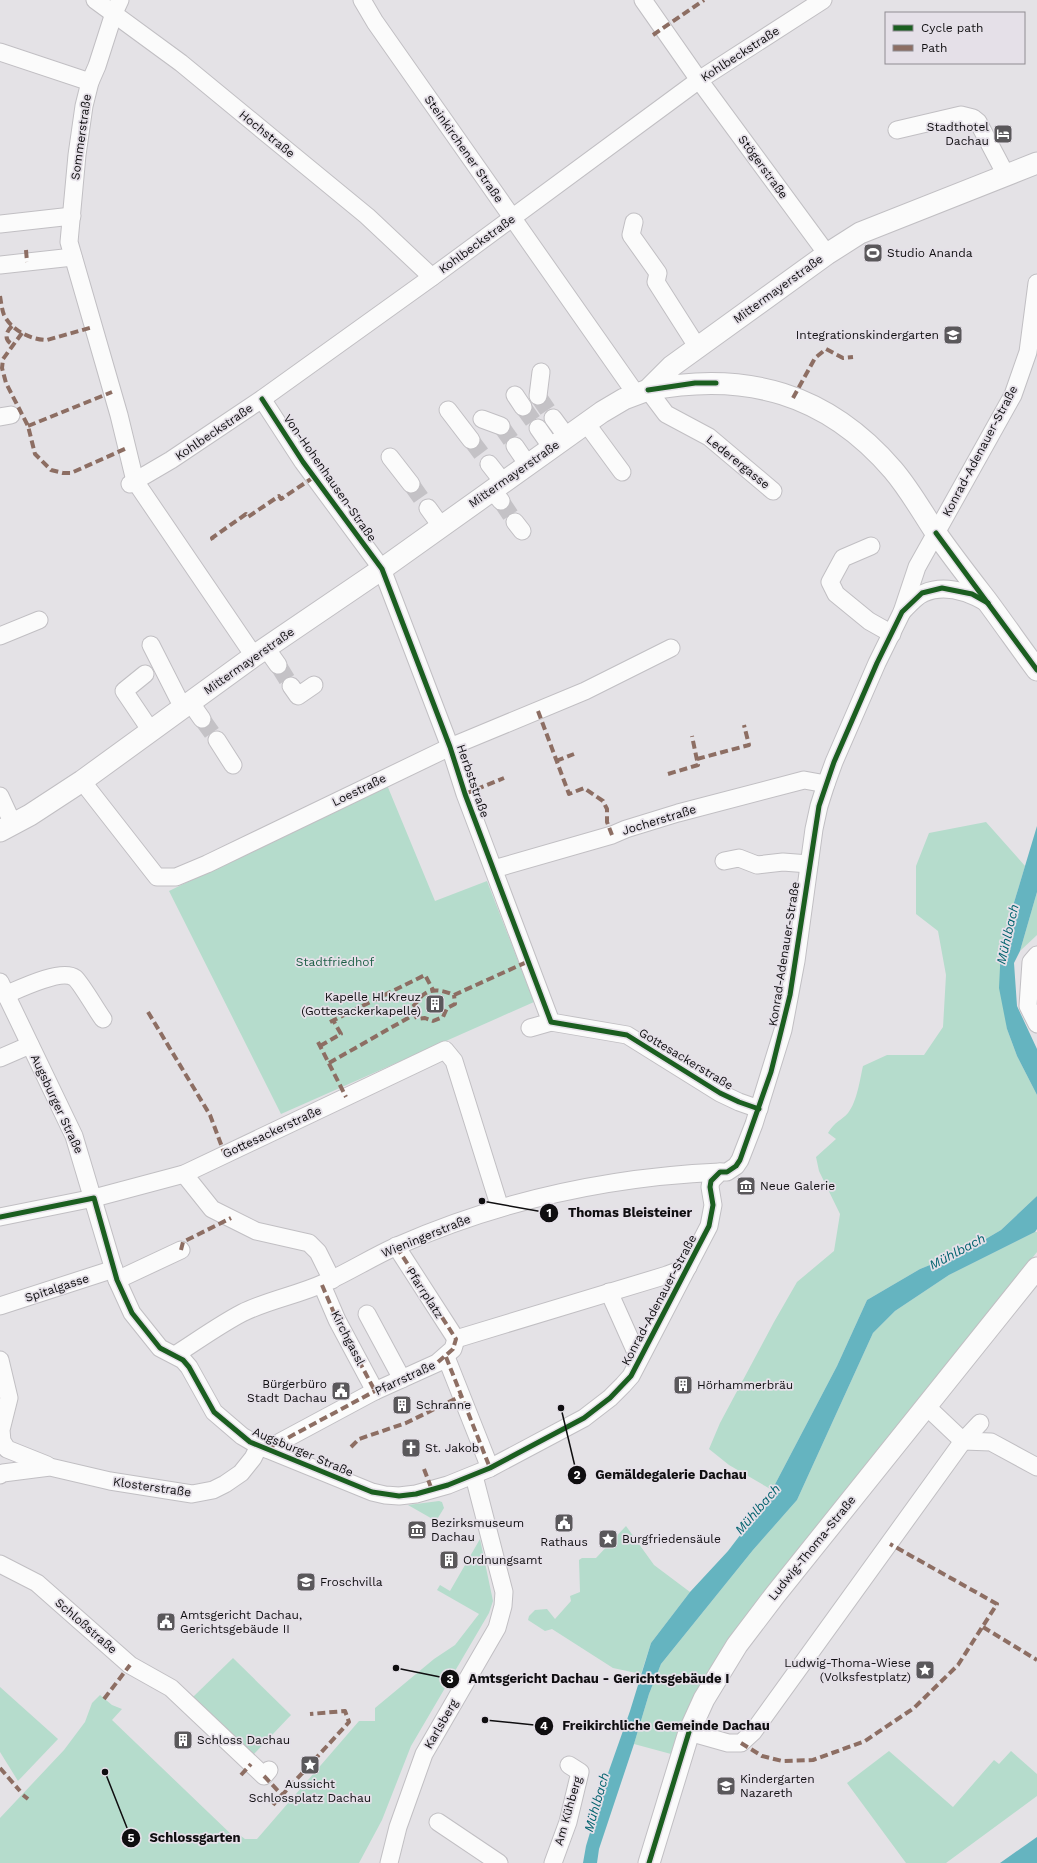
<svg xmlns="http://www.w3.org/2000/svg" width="1037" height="1863" viewBox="0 0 1037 1863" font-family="'Work Sans',sans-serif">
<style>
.green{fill:#b5dccc}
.water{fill:#65b4c0}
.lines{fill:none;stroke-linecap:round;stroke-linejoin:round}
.minor-tunnel{stroke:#c4c2c6;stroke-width:17;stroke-dasharray:17 8;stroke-linecap:butt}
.minor-casing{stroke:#c1bfc3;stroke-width:19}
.major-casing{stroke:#c1bfc3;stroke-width:23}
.minor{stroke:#fbfbfb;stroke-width:17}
.major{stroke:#fbfbfb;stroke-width:21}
.quiet{stroke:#8d6e63;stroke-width:4;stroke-dasharray:8 4;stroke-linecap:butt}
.cycleway-casing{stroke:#e5e0e8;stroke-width:8}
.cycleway{stroke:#1b5e20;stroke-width:5}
.labels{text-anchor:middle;stroke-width:3.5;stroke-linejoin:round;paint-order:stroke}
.street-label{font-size:12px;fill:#0f0e10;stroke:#e5e0e8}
.poi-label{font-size:12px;fill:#0f0e10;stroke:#e5e0e8;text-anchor:start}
.park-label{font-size:12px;fill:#1d5f46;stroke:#e5e0e8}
.water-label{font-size:13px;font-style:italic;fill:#00626d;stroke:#e5e0e8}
.leader{fill:none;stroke:#0f0e10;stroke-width:1.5}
.callout-dot{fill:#0f0e10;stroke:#e5e0e8;stroke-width:1.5}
.mark-label{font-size:12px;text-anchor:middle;font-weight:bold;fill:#fff}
.callout-label{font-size:13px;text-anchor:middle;font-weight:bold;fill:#0f0e10;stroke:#e5e0e8;stroke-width:3.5;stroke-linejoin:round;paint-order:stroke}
</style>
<rect width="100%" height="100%" fill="#e4e2e6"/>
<g class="green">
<path d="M387,785L435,901L487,881L534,1002L281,1114L169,891Z"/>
<path d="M986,822L1025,866L1001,946L1007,1029L1017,1056L1037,1095V1196L1001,1230L967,1250L920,1269L867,1300L837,1366L772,1490L729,1465L709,1449L720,1423L774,1322L797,1282L834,1251L840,1214L819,1171L816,1157L836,1139L828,1133C835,1121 841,1121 848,1113C857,1102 860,1079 863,1066L887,1055H924L943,1027L946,975L938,931L916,914V866L929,833Z"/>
<path d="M1037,892V935L1020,951Z"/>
<path d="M1035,1232H1037V1252L956,1354L687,1713L671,1754L634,1744L649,1694L661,1664L753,1550L797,1500L873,1333L895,1311L949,1275Z"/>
<path d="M439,1501L442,1502L444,1508L436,1521L408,1505Z"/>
<path d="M626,1526L654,1565L690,1592L651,1643L641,1674L613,1668L552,1629L545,1631L528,1620L529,1616L535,1610L547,1609L555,1619L571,1601L570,1596L580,1592L579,1560L582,1558H596Z"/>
<path d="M480,1539L493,1601L489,1613L411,1746L382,1820L359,1863H0V1818L64,1750L85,1722L92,1703L100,1695L112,1705L122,1709L112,1720L233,1836L237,1833L245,1839H257L359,1721H375V1708L434,1659L455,1645L479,1614L437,1590L440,1585L450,1591Z"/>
<path d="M233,1658L291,1715L253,1755L193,1697Z"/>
<path d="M0,1687L58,1739L18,1781L0,1752Z"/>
<path d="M889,1751L953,1807L994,1760L999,1764L1011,1751L1037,1774V1796L946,1863H906L847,1783Z"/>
</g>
<g class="water">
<path d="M1037,826V892L1020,951L1014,963L1017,1006L1037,1049V1095L1017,1056L1007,1029L999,988L1001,946Z"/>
<path d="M1037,1196V1229L1035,1232L949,1275L895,1311L873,1333L797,1500L753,1550L661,1664L649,1694L634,1744L599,1849L597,1863H583L586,1846L606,1779L630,1711L651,1643L690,1592L728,1551L757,1513L772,1490L837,1366L867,1300L920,1269L967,1250L1001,1230Z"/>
<path d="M1037,1837V1863H1000Z"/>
</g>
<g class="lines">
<g class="minor-tunnel">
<path d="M538,396L553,418"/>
<path d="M523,407L538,428"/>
<path d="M501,426L515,446"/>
<path d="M471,440L489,464"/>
<path d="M411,484L428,508"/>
<path d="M501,501L515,522"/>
<path d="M278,665L291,686"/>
<path d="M202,719L217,740"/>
</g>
<g class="minor-casing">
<g id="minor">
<path d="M95,0L181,63L283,147L367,216L432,277"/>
<path d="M120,0L114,13L97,66L90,82L84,106L77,155L69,242L119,415L135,481L254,656"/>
<path d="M362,0L375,22L636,394"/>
<path d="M643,0L699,80L827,254"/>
<path d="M0,52L90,82"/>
<path d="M897,130L961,115L973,118L978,122L1006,175"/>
<path d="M634,222L631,235L658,273L656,282L698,348"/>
<path d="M0,224L72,216"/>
<path d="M0,265L73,257"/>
<path d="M648,390L666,414L709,437L773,491"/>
<path d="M515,395L523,407"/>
<path d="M538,396L541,372"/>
<path d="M262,399L303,462L382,569L450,747L465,794L551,1022L627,1035L720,1093L739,1102L759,1109"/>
<path d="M448,410L471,440"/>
<path d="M0,417L11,415"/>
<path d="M553,418L567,437"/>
<path d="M482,419L501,426"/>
<path d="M586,423L622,472"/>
<path d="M538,428L552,448"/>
<path d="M515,446L528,465"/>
<path d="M390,457L411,484"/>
<path d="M489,464L503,482"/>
<path d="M130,484L171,460L262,399L432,277L699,80L823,0"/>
<path d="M492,490L501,501"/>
<path d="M428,508L441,526"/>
<path d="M515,522L522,531"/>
<path d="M871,546L843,558L830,582L836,594L869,621L892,634"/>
<path d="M902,612C908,606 916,596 924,593C945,584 968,592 987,603"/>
<path d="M0,636L39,620"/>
<path d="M151,645L183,708"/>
<path d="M266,648L278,665"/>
<path d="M145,674L124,691L151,731"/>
<path d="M291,686L298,696L314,685"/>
<path d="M190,702L202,719"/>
<path d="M217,740L233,765"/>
<path d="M82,781L157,877H176L207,864L450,747L585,691L671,648"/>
<path d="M0,796L13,824"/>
<path d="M724,861L739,858L757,865L783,862L809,864"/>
<path d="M494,869L612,835L626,829L678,813L804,780L826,784"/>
<path d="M1037,955L1031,962L1028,1006L1037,1024"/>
<path d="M0,982L74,1136L117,1280L132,1313L160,1348L183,1360L189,1367L214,1412L242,1436L259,1446L372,1492L385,1495L399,1496L416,1494L448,1485L490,1468L584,1418L610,1398L623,1385L631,1376L709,1226L713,1205L710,1187L711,1181L720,1172H727L736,1166L740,1160L754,1124L783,1030L796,961L814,829L819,806L826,784L834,762L877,663L902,612L917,567L1013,395L1028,352L1037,283"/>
<path d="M5,995C19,989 62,968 75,978C81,983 97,1011 103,1019"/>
<path d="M530,1028L551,1022"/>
<path d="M0,1058L30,1045"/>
<path d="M184,1174L212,1209L256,1231L309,1243L318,1252L332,1280"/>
<path d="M0,1217L94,1198L184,1174L445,1050L454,1061L500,1208"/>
<path d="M396,1246L456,1339"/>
<path d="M117,1280L181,1250"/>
<path d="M322,1285L337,1320L375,1391"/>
<path d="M609,1292L639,1359"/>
<path d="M0,1306L114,1269"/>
<path d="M367,1314L402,1379"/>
<path d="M456,1339L667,1275L688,1267"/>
<path d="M175,1355C197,1341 219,1325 242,1313C268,1300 298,1295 324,1283C349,1272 372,1257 397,1246C499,1201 609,1177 720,1172"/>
<path d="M446,1357L490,1468"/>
<path d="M0,1360L9,1398L1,1430L2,1441L7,1449L47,1465"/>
<path d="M926,1406L963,1441L991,1442L1037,1467"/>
<path d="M267,1449L375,1391L437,1363L453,1349L456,1339"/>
<path d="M0,1475L3,1473L50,1467L110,1481L192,1494L213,1490L225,1484L241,1473L253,1458L259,1446"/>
<path d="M0,1564L37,1583L130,1665L171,1688L264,1776L269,1770"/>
<path d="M689,1732L728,1743H741L753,1732L963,1441L980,1423"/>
<path d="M438,1822L499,1863"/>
<path d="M389,1863L398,1827L424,1754L497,1628L503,1606L504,1592L474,1476"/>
<path d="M553,1863L568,1822L580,1772L569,1765"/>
</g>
</g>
<g class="major-casing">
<g id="major">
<path d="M648,390C746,371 827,393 893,470C910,490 922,512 936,533C952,556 970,579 987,601C1004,624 1020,647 1037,670"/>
<path d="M0,831L30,815L82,781L254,656L382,569L602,412L624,399L648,390L672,366L827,254L860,233L1037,163"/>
<path d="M649,1863L689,1732L704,1699L737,1645L775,1595L1037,1268"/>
</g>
</g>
<use href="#minor" class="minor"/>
<use href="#major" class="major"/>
<g class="quiet">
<path d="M653,35L704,0"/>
<path d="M26,250L27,262"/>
<path d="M0,296C1,302 2,310 4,315C11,330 31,340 47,340L93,327"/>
<path d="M12,326C5,333 4,340 13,345"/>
<path d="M22,333L3,359L2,368L6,383L28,426L35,454L51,470L63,473H71L127,448"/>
<path d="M793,398L815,358L826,349L843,358L853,357"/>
<path d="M28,426L112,392"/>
<path d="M213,540L212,538L246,514L248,517L279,496L281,499L314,477"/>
<path d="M538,711L569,794L584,788L603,801L607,809V822L612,835"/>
<path d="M697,759L749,745L744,725"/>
<path d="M556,761L574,754"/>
<path d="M668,774L698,765L692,736"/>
<path d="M465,794L504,778"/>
<path d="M148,1012L210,1115L225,1155"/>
<path d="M418,1012L415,1014L412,1007C417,1004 418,999 423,995C433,987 444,991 454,995L529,961"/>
<path d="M330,1022L425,975L433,990"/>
<path d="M318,1042L346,1097"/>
<path d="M320,1046L341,1034L333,1020"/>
<path d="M329,1063L415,1014L417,1019L425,1018L433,1021L443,1017L447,1008L455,1004L454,995"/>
<path d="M181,1250L183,1242L231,1218"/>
<path d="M322,1285L337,1320L375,1391"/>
<path d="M446,1357L490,1468"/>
<path d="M351,1447L359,1439L406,1423L461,1396"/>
<path d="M267,1449L375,1391L437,1363L453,1349L456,1339L396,1246"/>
<path d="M424,1469L432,1490"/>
<path d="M983,1627L1037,1660"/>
<path d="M104,1699L130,1665"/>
<path d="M741,1743L762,1756L782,1761L813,1760L865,1741L914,1708L958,1665L997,1604L890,1544"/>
<path d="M0,1768L20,1791"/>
<path d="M241,1775L251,1764"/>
<path d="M264,1776L282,1795"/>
<path d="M23,1795L28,1799"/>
<path d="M273,1805L349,1722L345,1711L310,1714"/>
</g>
<g class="cycleway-casing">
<g id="cycleway">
<path d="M648,390L695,383H716"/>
<path d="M262,399L303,462L382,569L450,747L465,794L551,1022L627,1035L720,1093L739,1102L759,1109"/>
<path d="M936,533L1037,670"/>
<path d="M0,1217L94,1198L117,1280L132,1313L160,1348L183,1360L189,1367L214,1412L250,1442L372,1492L399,1496L416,1494L448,1485L490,1468L584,1418L610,1398L631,1376L709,1226L713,1205L710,1187L711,1181L720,1172H727L736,1166L740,1160L771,1072L790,995L819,806L834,762L877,663L902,612L922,593L942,588L972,594L988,603"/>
<path d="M649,1863L689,1732"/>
</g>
</g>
<use href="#cycleway" class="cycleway"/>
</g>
<defs>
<g id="hotel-square" transform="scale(1)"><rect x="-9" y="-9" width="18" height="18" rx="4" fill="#5a585b" stroke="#e5e0e8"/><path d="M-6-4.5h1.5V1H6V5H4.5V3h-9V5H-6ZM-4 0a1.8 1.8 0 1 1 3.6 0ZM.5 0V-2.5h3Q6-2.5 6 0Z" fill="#fff"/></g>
<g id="stadium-square" transform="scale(1)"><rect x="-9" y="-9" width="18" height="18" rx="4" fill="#5a585b" stroke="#e5e0e8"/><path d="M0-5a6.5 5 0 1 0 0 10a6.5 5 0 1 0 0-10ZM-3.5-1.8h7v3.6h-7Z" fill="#fff"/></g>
<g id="school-square" transform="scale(1)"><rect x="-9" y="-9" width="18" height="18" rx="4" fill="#5a585b" stroke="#e5e0e8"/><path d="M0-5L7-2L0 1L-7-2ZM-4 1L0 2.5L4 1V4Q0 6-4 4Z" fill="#fff"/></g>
<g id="building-square" transform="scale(1)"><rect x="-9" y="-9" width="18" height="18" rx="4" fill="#5a585b" stroke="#e5e0e8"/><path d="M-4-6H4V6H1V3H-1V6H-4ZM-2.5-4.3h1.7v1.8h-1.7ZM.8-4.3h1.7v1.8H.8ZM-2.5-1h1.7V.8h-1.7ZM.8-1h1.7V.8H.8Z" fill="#fff"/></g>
<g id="museum-square" transform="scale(1)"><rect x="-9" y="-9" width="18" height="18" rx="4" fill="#5a585b" stroke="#e5e0e8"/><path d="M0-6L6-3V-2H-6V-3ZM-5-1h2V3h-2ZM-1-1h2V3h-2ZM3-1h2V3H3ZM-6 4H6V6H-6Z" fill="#fff"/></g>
<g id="civic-square" transform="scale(1)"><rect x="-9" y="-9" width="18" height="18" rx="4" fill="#5a585b" stroke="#e5e0e8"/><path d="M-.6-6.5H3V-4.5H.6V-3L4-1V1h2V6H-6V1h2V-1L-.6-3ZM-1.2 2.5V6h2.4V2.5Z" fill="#fff"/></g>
<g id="church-square" transform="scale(1)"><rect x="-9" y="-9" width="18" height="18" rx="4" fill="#5a585b" stroke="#e5e0e8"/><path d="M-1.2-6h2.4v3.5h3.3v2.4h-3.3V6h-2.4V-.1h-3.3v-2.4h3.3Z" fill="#fff"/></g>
<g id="sight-square" transform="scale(1)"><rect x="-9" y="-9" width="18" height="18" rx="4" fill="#5a585b" stroke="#e5e0e8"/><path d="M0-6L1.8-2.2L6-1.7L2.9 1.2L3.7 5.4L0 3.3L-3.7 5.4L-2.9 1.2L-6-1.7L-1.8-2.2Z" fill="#fff"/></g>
</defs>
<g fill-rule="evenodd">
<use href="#hotel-square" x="1003" y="134"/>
<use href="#stadium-square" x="873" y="253"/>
<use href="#school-square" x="953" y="335"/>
<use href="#building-square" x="435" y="1004"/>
<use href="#museum-square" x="746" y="1186"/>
<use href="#building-square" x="683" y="1385"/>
<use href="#civic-square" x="341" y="1391"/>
<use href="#building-square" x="402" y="1405"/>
<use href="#church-square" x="411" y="1448"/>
<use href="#civic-square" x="564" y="1523"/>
<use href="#museum-square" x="417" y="1530"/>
<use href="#sight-square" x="608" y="1539"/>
<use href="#building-square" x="449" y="1560"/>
<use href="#school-square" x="306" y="1582"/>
<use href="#civic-square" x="166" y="1622"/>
<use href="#sight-square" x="925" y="1670"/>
<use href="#building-square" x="183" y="1740"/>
<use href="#sight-square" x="310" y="1765"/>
<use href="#school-square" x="726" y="1786"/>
</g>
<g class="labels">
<g class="street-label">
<text transform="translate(740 54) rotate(-33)" y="4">Kohlbeckstraße</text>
<text transform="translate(267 134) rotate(39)" y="4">Hochstraße</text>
<text transform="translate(81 137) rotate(-82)" y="4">Sommerstraße</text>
<text transform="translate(464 149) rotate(55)" y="4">Steinkirchener Straße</text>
<text transform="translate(763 167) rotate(54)" y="4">Stögerstraße</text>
<text transform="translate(477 244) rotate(-36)" y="4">Kohlbeckstraße</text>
<text transform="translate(778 289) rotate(-36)" y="4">Mittermayerstraße</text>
<text transform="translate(214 432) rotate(-34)" y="4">Kohlbeckstraße</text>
<text transform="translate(980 451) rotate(-62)" y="4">Konrad-Adenauer-Straße</text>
<text transform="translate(738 462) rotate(39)" y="4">Lederergasse</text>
<text transform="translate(514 474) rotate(-35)" y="4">Mittermayerstraße</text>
<text transform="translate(330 478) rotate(55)" y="4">Von-Hohenhausen-Straße</text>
<text transform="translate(249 661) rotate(-35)" y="4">Mittermayerstraße</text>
<text transform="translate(473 781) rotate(71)" y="4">Herbststraße</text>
<text transform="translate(359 790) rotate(-26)" y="4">Loestraße</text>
<text transform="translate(659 820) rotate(-17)" y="4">Jocherstraße</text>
<text transform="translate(784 954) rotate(-81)" y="4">Konrad-Adenauer-Straße</text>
<text transform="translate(686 1059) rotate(31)" y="4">Gottesackerstraße</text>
<text transform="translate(57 1104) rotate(65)" y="4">Augsburger Straße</text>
<text transform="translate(272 1132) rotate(-25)" y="4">Gottesackerstraße</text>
<text transform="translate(426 1236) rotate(-22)" y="4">Wieningerstraße</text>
<text transform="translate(57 1288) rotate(-18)" y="4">Spitalgasse</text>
<text transform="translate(425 1293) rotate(57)" y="4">Pfarrplatz</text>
<text transform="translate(659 1300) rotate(-62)" y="4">Konrad-Adenauer-Straße</text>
<text transform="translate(348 1338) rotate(63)" y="4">Kirchgassl</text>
<text transform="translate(405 1378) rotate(-25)" y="4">Pfarrstraße</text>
<text transform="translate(303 1452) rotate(23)" y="4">Augsburger Straße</text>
<text transform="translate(152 1487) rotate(8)" y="4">Klosterstraße</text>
<text transform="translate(812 1548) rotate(-51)" y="4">Ludwig-Thoma-Straße</text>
<text transform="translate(86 1626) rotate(41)" y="4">Schloßstraße</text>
<text transform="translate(441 1724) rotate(-60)" y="4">Karlsberg</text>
<text transform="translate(568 1811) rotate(-74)" y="4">Am Kühberg</text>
</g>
<g class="poi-label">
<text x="989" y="131" text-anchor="end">Stadthotel<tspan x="989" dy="14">Dachau</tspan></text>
<text x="887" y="257">Studio Ananda</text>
<text x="939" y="339" text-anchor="end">Integrationskindergarten</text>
<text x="421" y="1001" text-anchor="end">Kapelle Hl.Kreuz<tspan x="421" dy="14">(Gottesackerkapelle)</tspan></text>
<text x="760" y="1190">Neue Galerie</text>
<text x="327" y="1388" text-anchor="end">Bürgerbüro<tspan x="327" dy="14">Stadt Dachau</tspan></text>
<text x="697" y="1389">Hörhammerbräu</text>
<text x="416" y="1409">Schranne</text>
<text x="425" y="1452">St. Jakob</text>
<text x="431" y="1527">Bezirksmuseum<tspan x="431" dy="14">Dachau</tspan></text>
<text x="622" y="1543">Burgfriedensäule</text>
<text x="564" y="1546" text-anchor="middle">Rathaus</text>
<text x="463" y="1564">Ordnungsamt</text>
<text x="320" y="1586">Froschvilla</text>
<text x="180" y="1619">Amtsgericht Dachau,<tspan x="180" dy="14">Gerichtsgebäude II</tspan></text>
<text x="911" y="1667" text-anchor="end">Ludwig-Thoma-Wiese<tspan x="911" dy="14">(Volksfestplatz)</tspan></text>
<text x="197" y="1744">Schloss Dachau</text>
<text x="740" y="1783">Kindergarten<tspan x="740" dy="14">Nazareth</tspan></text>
<text x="310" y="1788" text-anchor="middle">Aussicht<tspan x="310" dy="14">Schlossplatz Dachau</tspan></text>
</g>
<g class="park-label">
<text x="335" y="966">Stadtfriedhof</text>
</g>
<g class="water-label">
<text transform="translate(1007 934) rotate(-77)" y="5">Mühlbach</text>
<text transform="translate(957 1251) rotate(-28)" y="5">Mühlbach</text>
<text transform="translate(757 1509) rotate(-49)" y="5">Mühlbach</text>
<text transform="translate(596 1802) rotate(-74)" y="5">Mühlbach</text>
</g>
</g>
<path class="leader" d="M482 1201L549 1213M561 1408L577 1475M396 1668L450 1679M485 1720L544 1726M105 1772L131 1838"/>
<g class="callout-dot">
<circle cx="482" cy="1201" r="4"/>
<circle cx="561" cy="1408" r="4"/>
<circle cx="396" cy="1668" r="4"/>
<circle cx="485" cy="1720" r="4"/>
<circle cx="105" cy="1772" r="4"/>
<circle cx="549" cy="1213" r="10"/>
<circle cx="577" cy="1475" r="10"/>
<circle cx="450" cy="1679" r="10"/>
<circle cx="544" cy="1726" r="10"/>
<circle cx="131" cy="1838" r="10"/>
</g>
<g class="mark-label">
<text x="549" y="1217">1</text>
<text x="577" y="1479">2</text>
<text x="450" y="1683">3</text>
<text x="544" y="1730">4</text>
<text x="131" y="1842">5</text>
</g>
<g class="callout-label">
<text x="630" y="1217">Thomas Bleisteiner</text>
<text x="671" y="1479">Gemäldegalerie Dachau</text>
<text x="599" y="1683">Amtsgericht Dachau - Gerichtsgebäude I</text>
<text x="666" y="1730">Freikirchliche Gemeinde Dachau</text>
<text x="195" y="1842">Schlossgarten</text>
</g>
<rect x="885" y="12" width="140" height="52" fill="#e5e0e8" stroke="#8f8c92"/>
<rect x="893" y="25" width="20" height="6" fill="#1b5e20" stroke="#8f8c92"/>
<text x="921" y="32" font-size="12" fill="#0f0e10">Cycle path</text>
<rect x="893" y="45" width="20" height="6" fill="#8d6e63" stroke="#8f8c92"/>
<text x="921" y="52" font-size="12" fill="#0f0e10">Path</text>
</svg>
